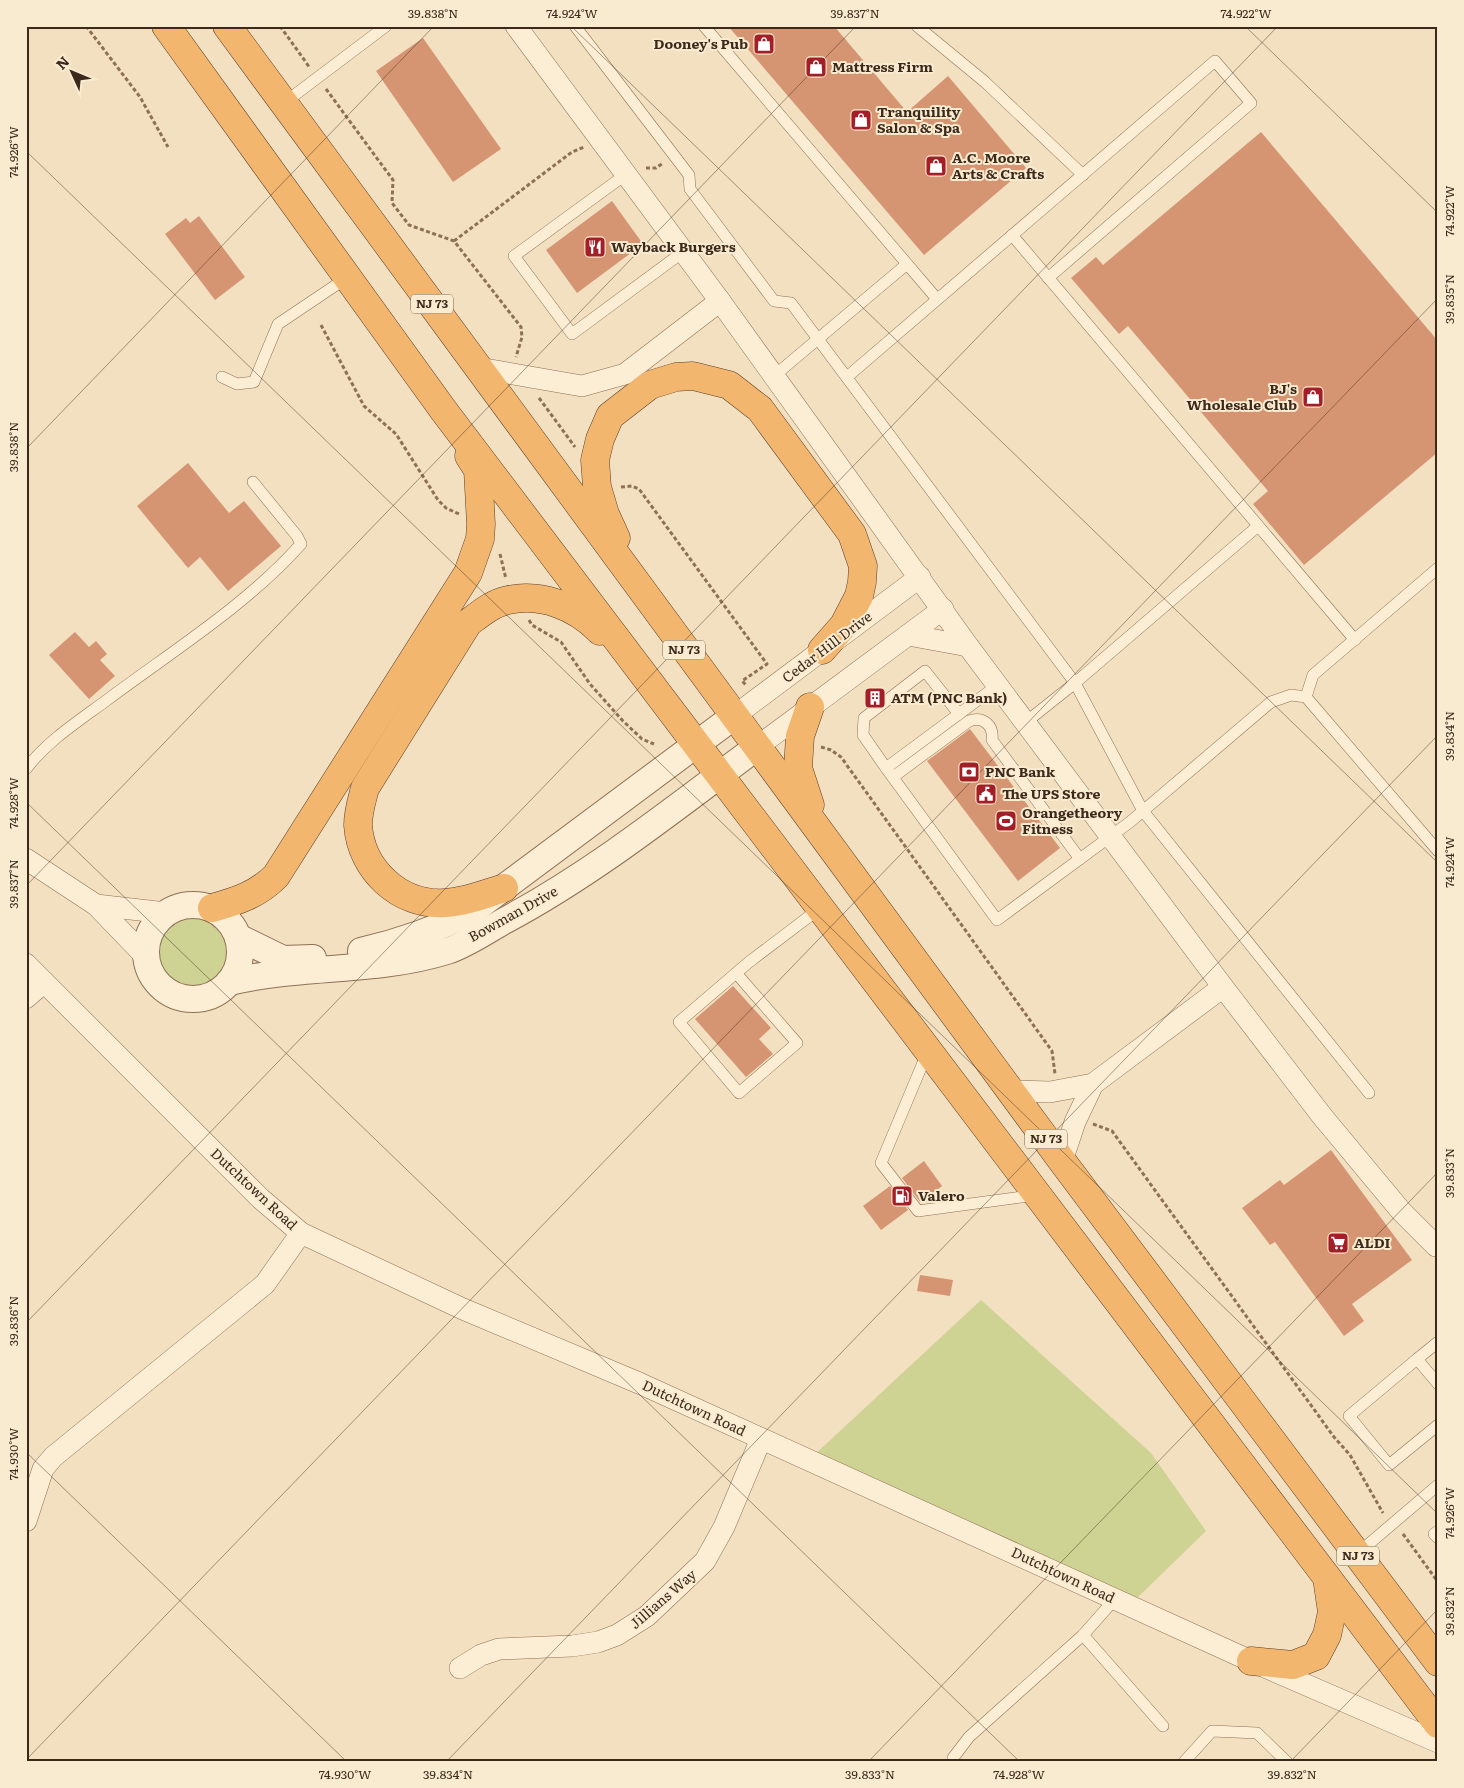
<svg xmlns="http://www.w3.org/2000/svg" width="1464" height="1788" viewBox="0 0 1464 1788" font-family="Literata,serif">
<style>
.green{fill:#ced293}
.building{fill:#d59572}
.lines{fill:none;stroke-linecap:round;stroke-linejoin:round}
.service-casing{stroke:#8e7056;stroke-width:12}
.minor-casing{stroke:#8e7056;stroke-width:22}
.tertiary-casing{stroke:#8e7056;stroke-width:28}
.trunk-casing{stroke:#5b3e2b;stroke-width:29}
.path{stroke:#8e7056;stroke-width:3;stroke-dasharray:4 2.5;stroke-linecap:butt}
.service{stroke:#fceed4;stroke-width:11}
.minor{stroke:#fceed4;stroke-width:21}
.tertiary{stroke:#fceed4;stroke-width:26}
.trunk{stroke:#f2b66e;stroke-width:28}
.ticks{fill:none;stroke:#3c291c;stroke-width:1;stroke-opacity:0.45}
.labels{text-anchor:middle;stroke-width:4;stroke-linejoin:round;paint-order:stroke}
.shield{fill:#f9ebd0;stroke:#756352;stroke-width:1}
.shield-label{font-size:12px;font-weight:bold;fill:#3c291c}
.poi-label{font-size:14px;font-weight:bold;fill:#3c291c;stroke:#f9ebd0;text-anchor:start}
.street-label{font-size:14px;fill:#3c291c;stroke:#f9ebd0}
.neatline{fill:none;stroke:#3c291c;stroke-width:2}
.ticks-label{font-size:12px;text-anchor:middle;fill:#3c291c}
</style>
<rect width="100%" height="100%" fill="#f2e0c0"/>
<g class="green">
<circle cx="193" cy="952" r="47"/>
<path d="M981,1300L1151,1453L1206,1531L1133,1602L811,1458Z"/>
</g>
<g class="building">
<path d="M728,26H834L907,112L948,76L1026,168L924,255Z"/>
<path d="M423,38L501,149L453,182L376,71Z"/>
<path d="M1261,132L1438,341V452L1304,565L1253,504L1268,491L1128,326L1119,334L1071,278L1096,257L1103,265Z"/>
<path d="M612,201L643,244L577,293L546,250Z"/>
<path d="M199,216L245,277L215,300L165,234L186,218L190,223Z"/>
<path d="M188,463L229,513L244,501L281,546L228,591L200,557L188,568L137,506Z"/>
<path d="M75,632L89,647L96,641L107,654L100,660L115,676L89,699L49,655Z"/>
<path d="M970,729L1060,848L1018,881L927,761Z"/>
<path d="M733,986L771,1028L759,1039L773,1054L746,1077L695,1019Z"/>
<path d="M1331,1150L1412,1260L1352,1304L1364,1321L1344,1336L1275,1242L1270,1245L1242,1208L1280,1180L1284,1185Z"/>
<path d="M924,1161L942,1186L920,1202L902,1178Z"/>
<path d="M890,1186L908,1210L881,1230L863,1206Z"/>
<path d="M920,1275L953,1280L950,1296L917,1291Z"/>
</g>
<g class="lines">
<g class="service-casing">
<g id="service">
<path d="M575,26L689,175L690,189L774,301L791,303L1075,683L1143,811L1369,1093"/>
<path d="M704,26L937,299"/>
<path d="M917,26L985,82L1083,175"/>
<path d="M284,103L386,26"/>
<path d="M625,175L514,256L572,334L683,252"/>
<path d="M1012,235L1355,640"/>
<path d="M774,376L907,264"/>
<path d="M222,377L237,384L254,382L278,324L348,277"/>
<path d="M847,377L1215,61L1251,103L1048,278"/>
<path d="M998,685L886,768L997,920L1130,822L1271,702L1291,695L1306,697L1438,851"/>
<path d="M1306,697L1313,675L1438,568"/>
<path d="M1026,722L1075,683L1258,526"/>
<path d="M886,768L863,735L864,718L925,671L959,714"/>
<path d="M26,769C47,741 80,720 107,700C171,652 248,604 301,544L297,536L253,482"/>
<path d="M893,777L969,721C983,716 994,725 992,740L1080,859"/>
<path d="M736,973L797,1043L739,1093L679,1022L749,962L819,909"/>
<path d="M928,1051L881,1163L918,1211L1036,1195"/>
<path d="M1438,1342L1417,1359L1438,1384"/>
<path d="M1417,1359L1349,1416L1389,1465L1438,1425"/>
<path d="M1438,1531L1434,1534L1438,1538"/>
<path d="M1357,1554L1438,1485"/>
<path d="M1083,1635L1163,1726"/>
<path d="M954,1762L953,1758L969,1737L1083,1635L1115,1599"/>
<path d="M1184,1762L1212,1731L1257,1733L1287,1762"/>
</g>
</g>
<g class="minor-casing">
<g id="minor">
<path d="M516,26L720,301L968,646L1223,987L1322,1116L1401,1211L1436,1246"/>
<path d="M479,368L582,386L625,374L720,301"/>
<path d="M908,635L968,646"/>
<path d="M733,717L920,577"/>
<path d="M757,747L943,609"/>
<path d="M26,859L96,905L146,957"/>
<path d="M96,905L166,913"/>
<path d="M26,964L261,1199L301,1233L463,1309L639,1383L1251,1661L1438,1742"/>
<path d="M26,998L44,982"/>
<path d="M1011,1091L1050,1092L1093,1084L1223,987"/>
<path d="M1062,1161L1075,1122L1093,1084"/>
<path d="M26,1521L43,1469L53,1457L265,1284L301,1233"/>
<path d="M460,1668L481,1655L499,1649L572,1646L598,1642L617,1635L647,1616L705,1561L724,1527L761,1439"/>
</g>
</g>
<g class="tertiary-casing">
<g id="tertiary">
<circle cx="193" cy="952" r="47"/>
<path d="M238,937L283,959L313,958"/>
<path d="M361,951C400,942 435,930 471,912L733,717"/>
<path d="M229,982C301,965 376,973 447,951C466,945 486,931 504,921C594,873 675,808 757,747"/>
</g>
</g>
<g class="trunk-casing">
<g id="trunk">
<path d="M166,26L444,411L1438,1724"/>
<path d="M227,26L1062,1161L1438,1662"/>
<path d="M616,538L605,514L597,487L595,460L600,439L610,416L650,385L676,377L693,376L729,385L760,409L852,534L863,566L862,582L859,596L844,625L822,650"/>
<path d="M810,805L798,768L800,736L810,707"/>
<path d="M504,888C485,894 465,902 445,903C400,906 361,870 358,825C358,812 362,800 365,788L468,623C480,614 493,603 508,600C541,593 576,606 600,631"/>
<path d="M212,908C237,901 257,895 276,876L468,573L480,539L481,524L478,470L469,456"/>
<path d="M1251,1661L1293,1665L1316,1656L1327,1635L1332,1612L1327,1578"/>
</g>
</g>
<g class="path">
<path d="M86,26L140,97L168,147"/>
<path d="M280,26L310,68"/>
<path d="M326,89L393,180L392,203L409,225L454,241L521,327L522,337L516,357"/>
<path d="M646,168H656L663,163"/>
<path d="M454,241L572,152L584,147"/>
<path d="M321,325L364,406L396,434L438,500L446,508L459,514"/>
<path d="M539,398L575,447"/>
<path d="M621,487L632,486L639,489L767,664L742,681L746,685"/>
<path d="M500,554L506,579"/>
<path d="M529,620L532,625L561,642L590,684L623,721L642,739L654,744"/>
<path d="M821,747L831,750L841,757L1052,1051L1055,1074"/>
<path d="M1093,1124L1112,1131L1334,1437L1350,1455L1383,1513"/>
<path d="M1403,1534L1438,1582"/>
</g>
<use href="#service" class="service"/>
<use href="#minor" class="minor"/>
<use href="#tertiary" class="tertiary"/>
<use href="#trunk" class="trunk"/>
</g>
<path class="ticks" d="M571,26L1438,863M1245,26L1438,213M26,151L1438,1514M26,449L434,26M26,802L1020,1762M26,886L856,26M26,1323L1278,26M26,1452L347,1762M26,1760L1438,298M446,1762L1438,735M868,1762L1438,1172M1290,1762L1438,1609"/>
<defs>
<g id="shop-square" transform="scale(1.125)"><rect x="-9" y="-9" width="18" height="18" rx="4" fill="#a31f28" stroke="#f9ebd0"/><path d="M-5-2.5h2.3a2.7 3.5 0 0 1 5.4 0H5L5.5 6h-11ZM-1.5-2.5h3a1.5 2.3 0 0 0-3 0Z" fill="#fff"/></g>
<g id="restaurant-square" transform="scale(1.125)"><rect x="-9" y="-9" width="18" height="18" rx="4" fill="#a31f28" stroke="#f9ebd0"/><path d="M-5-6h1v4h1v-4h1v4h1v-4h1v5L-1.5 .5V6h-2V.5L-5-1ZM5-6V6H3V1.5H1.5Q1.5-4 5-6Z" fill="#fff"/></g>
<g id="building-square" transform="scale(1.125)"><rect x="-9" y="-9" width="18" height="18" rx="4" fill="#a31f28" stroke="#f9ebd0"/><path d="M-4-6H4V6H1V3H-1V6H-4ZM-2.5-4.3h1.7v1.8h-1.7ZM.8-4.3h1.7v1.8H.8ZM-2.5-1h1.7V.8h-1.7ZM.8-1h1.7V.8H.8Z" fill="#fff"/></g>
<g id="bank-square" transform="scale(1.125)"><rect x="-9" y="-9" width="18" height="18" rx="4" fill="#a31f28" stroke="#f9ebd0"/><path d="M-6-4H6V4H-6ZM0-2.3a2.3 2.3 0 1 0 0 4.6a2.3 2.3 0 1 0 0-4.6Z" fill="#fff"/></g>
<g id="civic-square" transform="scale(1.125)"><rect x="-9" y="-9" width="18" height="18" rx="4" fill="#a31f28" stroke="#f9ebd0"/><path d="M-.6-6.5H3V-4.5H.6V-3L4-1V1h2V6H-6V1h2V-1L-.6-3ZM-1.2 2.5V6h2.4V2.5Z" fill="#fff"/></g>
<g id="stadium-square" transform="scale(1.125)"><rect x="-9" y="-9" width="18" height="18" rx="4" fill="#a31f28" stroke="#f9ebd0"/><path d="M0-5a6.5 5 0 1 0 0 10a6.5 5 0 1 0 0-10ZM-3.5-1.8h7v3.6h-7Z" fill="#fff"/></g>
<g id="fuel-square" transform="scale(1.125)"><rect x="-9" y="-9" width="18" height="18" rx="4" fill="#a31f28" stroke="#f9ebd0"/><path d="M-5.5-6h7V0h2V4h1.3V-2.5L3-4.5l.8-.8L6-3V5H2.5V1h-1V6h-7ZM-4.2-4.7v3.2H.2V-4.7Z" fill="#fff"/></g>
<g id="supermarket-square" transform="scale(1.125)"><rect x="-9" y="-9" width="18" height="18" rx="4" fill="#a31f28" stroke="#f9ebd0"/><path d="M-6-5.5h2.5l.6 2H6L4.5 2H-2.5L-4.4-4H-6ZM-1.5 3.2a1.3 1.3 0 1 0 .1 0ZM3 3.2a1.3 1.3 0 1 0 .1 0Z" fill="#fff"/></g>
</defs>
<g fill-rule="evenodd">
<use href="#shop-square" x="764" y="44"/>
<use href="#shop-square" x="816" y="67"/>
<use href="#shop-square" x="861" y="120"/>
<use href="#shop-square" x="936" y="166"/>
<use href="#restaurant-square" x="595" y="247"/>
<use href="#shop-square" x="1313" y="397"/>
<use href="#building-square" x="875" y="698"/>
<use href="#bank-square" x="969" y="772"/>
<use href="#civic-square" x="986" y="794"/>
<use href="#stadium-square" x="1006" y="821"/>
<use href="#fuel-square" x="902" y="1196"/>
<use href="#supermarket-square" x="1338" y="1243"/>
</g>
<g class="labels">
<g class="shield">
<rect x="411" y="294.5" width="42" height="19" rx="4"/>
<rect x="663" y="640.5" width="42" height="19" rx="4"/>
<rect x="1025" y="1129.5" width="42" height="19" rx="4"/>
<rect x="1337" y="1546.5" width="42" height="19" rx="4"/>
</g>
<g class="shield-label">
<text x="432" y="308">NJ 73</text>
<text x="684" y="654">NJ 73</text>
<text x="1046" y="1143">NJ 73</text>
<text x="1358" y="1560">NJ 73</text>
</g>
<g class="poi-label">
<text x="748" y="49" text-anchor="end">Dooney's Pub</text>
<text x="832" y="72">Mattress Firm</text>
<text x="877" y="117">Tranquility<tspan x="877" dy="16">Salon &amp; Spa</tspan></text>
<text x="952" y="163">A.C. Moore<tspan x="952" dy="16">Arts &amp; Crafts</tspan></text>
<text x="611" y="252">Wayback Burgers</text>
<text x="1297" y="394" text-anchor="end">BJ's<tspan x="1297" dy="16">Wholesale Club</tspan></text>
<text x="891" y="703">ATM (PNC Bank)</text>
<text x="985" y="777">PNC Bank</text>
<text x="1002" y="799">The UPS Store</text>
<text x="1022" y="818">Orangetheory<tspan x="1022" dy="16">Fitness</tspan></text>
<text x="918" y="1201">Valero</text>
<text x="1354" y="1248">ALDI</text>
</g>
<g class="street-label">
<text transform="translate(827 647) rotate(-37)" y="5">Cedar Hill Drive</text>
<text transform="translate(513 914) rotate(-29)" y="5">Bowman Drive</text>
<text transform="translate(254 1189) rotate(43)" y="5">Dutchtown Road</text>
<text transform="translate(694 1408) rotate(25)" y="5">Dutchtown Road</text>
<text transform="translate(1063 1575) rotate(25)" y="5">Dutchtown Road</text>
<text transform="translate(663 1599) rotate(-41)" y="5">Jillians Way</text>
</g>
</g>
<rect width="1464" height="1788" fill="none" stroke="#f9ebd0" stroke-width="55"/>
<g transform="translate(72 72) rotate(314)" stroke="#f9ebd0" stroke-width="4" paint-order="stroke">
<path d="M0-4L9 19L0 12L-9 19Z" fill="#3c291c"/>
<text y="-8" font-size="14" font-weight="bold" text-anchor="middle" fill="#3c291c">N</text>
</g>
<rect x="28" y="28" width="1408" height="1732" class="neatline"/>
<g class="ticks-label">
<text x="433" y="18">39.838°N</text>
<text x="572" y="18">74.924°W</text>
<text x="855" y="18">39.837°N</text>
<text x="1246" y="18">74.922°W</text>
<text transform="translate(14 152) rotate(-90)" y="4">74.926°W</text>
<text transform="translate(1450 211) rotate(-90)" y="4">74.922°W</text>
<text transform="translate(1450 299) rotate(-90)" y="4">39.835°N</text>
<text transform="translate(14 447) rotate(-90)" y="4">39.838°N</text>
<text transform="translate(1450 736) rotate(-90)" y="4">39.834°N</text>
<text transform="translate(14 803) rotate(-90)" y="4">74.928°W</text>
<text transform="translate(1450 862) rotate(-90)" y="4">74.924°W</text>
<text transform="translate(14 884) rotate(-90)" y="4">39.837°N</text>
<text transform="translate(1450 1173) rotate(-90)" y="4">39.833°N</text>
<text transform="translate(14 1321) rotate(-90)" y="4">39.836°N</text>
<text transform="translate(14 1454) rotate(-90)" y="4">74.930°W</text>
<text transform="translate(1450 1513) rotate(-90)" y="4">74.926°W</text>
<text transform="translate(1450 1611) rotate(-90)" y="4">39.832°N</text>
<text x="345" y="1779">74.930°W</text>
<text x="448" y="1779">39.834°N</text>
<text x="870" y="1779">39.833°N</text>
<text x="1019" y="1779">74.928°W</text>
<text x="1292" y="1779">39.832°N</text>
</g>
</svg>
